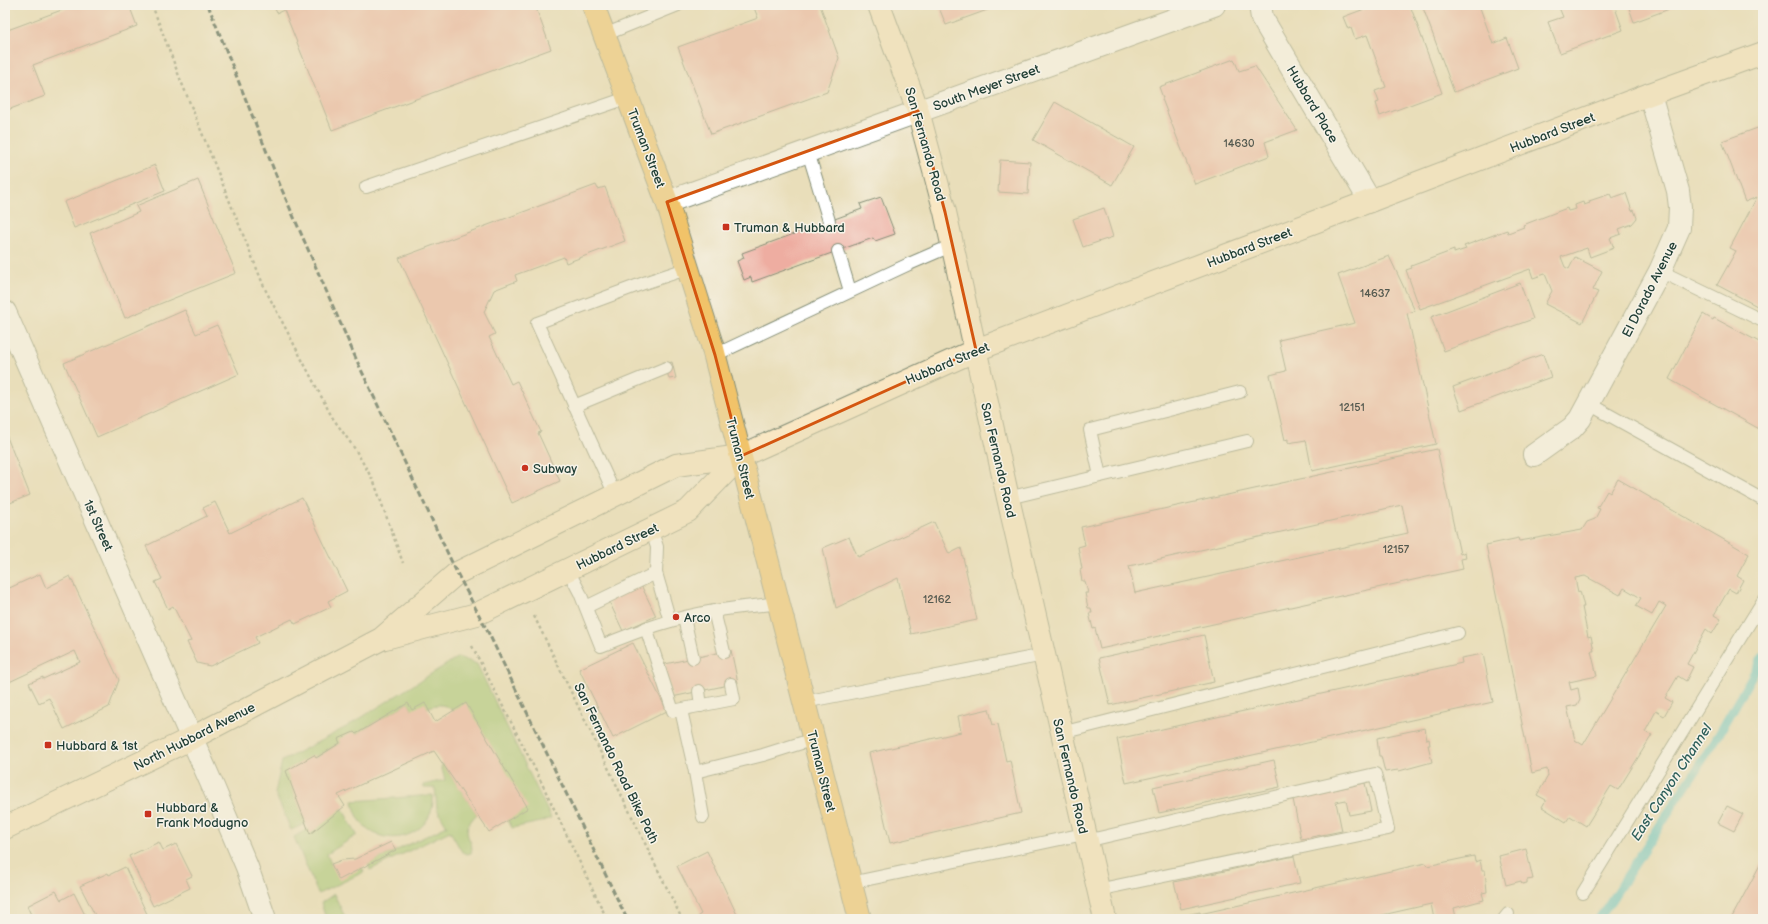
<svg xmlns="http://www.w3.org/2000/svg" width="1768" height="924" viewBox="0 0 1768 924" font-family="'Balsamiq Sans',sans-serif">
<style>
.green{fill:#9dc571;stroke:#5e8152}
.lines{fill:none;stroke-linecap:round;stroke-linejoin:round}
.stream{stroke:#57c5cd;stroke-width:9}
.building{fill:#eeada1;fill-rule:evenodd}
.lane-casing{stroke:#848e77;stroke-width:14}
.street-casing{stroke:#848e77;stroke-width:24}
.secondary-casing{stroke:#848e77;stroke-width:24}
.primary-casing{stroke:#848e77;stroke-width:24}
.path{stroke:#848e77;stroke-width:2.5;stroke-dasharray:3 3;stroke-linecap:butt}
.lane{stroke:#fff;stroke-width:12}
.street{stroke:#fff;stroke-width:22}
.secondary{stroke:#f9e7c3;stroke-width:22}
.primary{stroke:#f1c369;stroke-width:22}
.rail{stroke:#1f3d34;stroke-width:3;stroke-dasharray:6 3;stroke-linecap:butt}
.marked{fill:none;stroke:#d45610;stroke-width:3;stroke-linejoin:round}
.poi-dot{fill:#c8321e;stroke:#f7f3e8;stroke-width:1.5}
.labels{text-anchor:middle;stroke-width:3;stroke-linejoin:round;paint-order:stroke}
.number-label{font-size:11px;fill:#53594f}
.street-label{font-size:13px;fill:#1f3d34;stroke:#f7f3e8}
.poi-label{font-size:13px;fill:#1f3d34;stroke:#f7f3e8;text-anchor:start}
.water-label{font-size:14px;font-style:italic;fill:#2d5f5a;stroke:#f7f3e8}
</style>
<rect width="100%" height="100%" fill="#f7f3e8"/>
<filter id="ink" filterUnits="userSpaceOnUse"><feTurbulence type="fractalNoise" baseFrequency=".025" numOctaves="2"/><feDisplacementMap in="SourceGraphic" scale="8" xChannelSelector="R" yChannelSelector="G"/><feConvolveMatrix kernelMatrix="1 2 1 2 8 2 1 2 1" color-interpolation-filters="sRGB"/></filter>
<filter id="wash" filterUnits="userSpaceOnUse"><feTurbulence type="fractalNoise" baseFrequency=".012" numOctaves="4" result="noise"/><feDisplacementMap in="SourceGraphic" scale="16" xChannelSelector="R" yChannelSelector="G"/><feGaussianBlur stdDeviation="0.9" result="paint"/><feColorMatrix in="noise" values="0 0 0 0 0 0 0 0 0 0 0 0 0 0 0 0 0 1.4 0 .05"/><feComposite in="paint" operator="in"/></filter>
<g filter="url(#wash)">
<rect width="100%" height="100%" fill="#e9deba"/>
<g class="green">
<path d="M458,657L477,664L551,818L541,822L512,828L453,711C440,699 428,707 415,715L408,703L356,734L339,739L340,743L291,772L310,822L291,830L275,793L282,761L348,726Z"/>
<path d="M443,764L477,814C456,835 476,839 471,853L467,854L462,852L450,831L370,870L368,864L447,826L437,809L435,788H424L423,785L445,780L441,766Z"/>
<path d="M433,795C437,845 361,856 353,801Z"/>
<path d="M342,808L357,835L327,854L331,864L361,867L364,872L318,894L294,837Z"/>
<path d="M334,894L346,919H326L321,903Z"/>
</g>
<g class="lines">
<path class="stream" d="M1599,919L1718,736L1763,657"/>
</g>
<g id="blocks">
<g class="building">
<path d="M75,5H129L137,26L33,65L45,96L5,111V31Z"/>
<path d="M273,5H530L532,10L536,8L551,49L332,130L284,10L277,13Z"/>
<path d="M753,5H820L839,58L827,92L711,134L678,47L758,18Z"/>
<path d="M938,5H1001L946,25Z"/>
<path d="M1375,5H1410L1442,93L1380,116L1376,103L1379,102L1375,91L1386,87L1367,35L1355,39L1351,28L1348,29L1343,17Z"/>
<path d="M1422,5H1479L1493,44L1507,38L1518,68L1454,92Z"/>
<path d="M1558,5H1614L1623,30L1560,53L1548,22L1563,17Z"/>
<path d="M1628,5H1680L1634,22Z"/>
<path d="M1234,59L1239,71L1255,66L1297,130L1265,142L1269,156L1195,184L1162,99L1163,98L1159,87Z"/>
<path d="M1055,102L1134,147L1112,185L1033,140Z"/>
<path d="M1763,126V294L1757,306L1717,285L1736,251L1730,248L1757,197L1745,202L1722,141Z"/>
<path d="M1000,160L1030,162L1028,194L998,192Z"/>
<path d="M155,165L165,191L74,228L64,202Z"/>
<path d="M198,180L236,273L125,318L90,233L139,212L136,206Z"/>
<path d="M596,185L598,189L605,187L625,241L566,263L564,257L515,275L517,281L494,290L484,312L495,334L489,337L511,384L517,381L541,432L538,433L560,481L512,503L399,258Z"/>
<path d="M1626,193L1632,211L1634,210L1637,218L1632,224L1619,229L1621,234L1610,238L1614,248L1590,257L1587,248L1561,257L1565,267L1569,269L1575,257L1602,271L1593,290L1598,292L1582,323L1545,304L1552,291L1545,274L1533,278L1530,269L1420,309L1406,270L1412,268L1411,266L1454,250V253L1466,249L1464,246L1507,230L1508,233L1524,227L1523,225L1567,208L1568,211L1576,209L1575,205L1583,202L1584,205L1590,203L1589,201L1610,194L1612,198Z"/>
<path d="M881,197L895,234L875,241L873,238L752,282L751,277L744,280L737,261L744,258L742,253L862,209L860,204Z"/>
<path d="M1104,208L1113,237L1083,247L1073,219Z"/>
<path d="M1389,256L1415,311L1407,313L1436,444L1312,471L1306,440L1288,443V439L1285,440L1270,375L1286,371L1279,340L1355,323L1338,275Z"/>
<path d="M1520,283L1533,319L1444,351L1431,317Z"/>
<path d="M185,310L196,334L217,325L239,374L97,437L64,363Z"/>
<path d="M1703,314L1713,320L1714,318L1763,344V431L1669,379Z"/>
<path d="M1543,354L1551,377L1461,410L1453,387Z"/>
<path d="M672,362L676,378L669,379L665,364Z"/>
<path d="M5,432L30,495L5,505Z"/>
<path d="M1437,449L1460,554L1465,552L1466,558L1461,559L1463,569L1100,649L1095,628L1093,629L1089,613H1092L1091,608H1088L1085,593H1088L1085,581H1082L1080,570L1082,569L1078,547L1085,545L1081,527ZM1402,505L1408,533L1135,593L1129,566Z"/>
<path d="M1618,479L1749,554L1737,576L1743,580L1736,593L1729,589L1714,615L1721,619L1712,634L1706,629L1687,664L1693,667L1686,681L1678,676L1665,698L1672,702L1664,716L1656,711L1645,732L1652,735L1618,790L1611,786L1586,826L1570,816L1566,822L1542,807L1546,800L1537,795L1548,776L1547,769L1532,773L1486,545L1519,538L1520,541L1582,530L1587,522L1595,519L1600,509L1597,508L1607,491L1610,493ZM1585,576L1620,595L1624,588L1641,598L1636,606L1652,615L1659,602L1666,606L1583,745L1575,740L1567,707L1577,705L1580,699L1578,688L1571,690L1569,682L1597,676L1591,651H1594L1591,636L1588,637L1582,607H1584L1580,591L1578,592L1575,578Z"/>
<path d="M302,498L347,591L328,601L331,607L295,624L292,619L255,637L258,643L210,666L197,663L187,642L191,641L173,606L168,609L155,582L162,579L146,546L207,516L203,508L215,502L230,533Z"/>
<path d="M934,522L949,554L961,548L977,620L911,634L898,578L836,608L823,548L849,537L858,557Z"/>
<path d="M40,574L46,588L70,576L119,680L109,707L64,729L49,698L39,703L29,683L43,677V679L80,662L75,651L5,684V590Z"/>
<path d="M641,585L656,616L623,631L609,601Z"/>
<path d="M1204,635L1214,682L1110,705L1099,658Z"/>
<path d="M633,643L667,711L613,738L579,669Z"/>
<path d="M731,650L738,683L672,697L665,664Z"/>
<path d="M1483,654L1493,702L1126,783L1117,739L1462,663L1461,658Z"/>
<path d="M408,703L412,710L425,703L435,722L466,703L528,808L489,832L434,751L338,795L345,806L310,834L286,771L314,755L316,758L340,743L338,739L354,732L356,734Z"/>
<path d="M989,709L993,725L998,724L1006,761L1010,760L1021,813L890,843L869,753L961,732L958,716Z"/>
<path d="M1425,728L1427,740L1429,739L1430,745H1428L1432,762L1399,771L1398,770L1385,772L1381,756H1379L1377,738Z"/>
<path d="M1274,760L1280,787L1159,813L1153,787Z"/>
<path d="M1365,783L1371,811L1349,815L1346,800L1336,802L1342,831L1301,839L1293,799Z"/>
<path d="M1727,806L1743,814L1734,831L1718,823Z"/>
<path d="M159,842L163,850L176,844L192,876L186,879L190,888L153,906L129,856Z"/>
<path d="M391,842L396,850L339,880L331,864L342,860L355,859Z"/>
<path d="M1526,849L1533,879L1527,880V883L1522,884L1521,881L1506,885L1499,856Z"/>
<path d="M707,851L739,919H700L698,916L701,914L677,866Z"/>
<path d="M1294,856L1300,883L1181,909L1174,882Z"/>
<path d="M1474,856L1475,862L1480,860L1482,870H1485L1487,892L1482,893L1484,900L1454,908L1456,918L1451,919H1434L1431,904L1365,919H1177V917L1200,912V914L1426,863L1427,866Z"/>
<path d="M1761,863L1763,864V919H1731Z"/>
<path d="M125,867L147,914L136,919H97L80,886L108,873L109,875Z"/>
<path d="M56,891L61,900L74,893L87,919H33L27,906Z"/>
</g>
</g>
</g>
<g filter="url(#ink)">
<use href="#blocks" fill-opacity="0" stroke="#848e77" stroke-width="1"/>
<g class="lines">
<g class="lane-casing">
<g id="lane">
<path d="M604,35L678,5"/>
<path d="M808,152L829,221"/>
<path d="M366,187L627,98"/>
<path d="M838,251L850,291"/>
<path d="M1660,271L1763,321"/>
<path d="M715,355L909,264L953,245"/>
<path d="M1589,404L1763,500"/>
<path d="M574,406L666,368"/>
<path d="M1100,476L1090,430L1240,392"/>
<path d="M615,495L537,323L644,283L689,268"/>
<path d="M1008,498L1247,441"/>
<path d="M651,529L657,547L656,573"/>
<path d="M568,570L580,593L601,646C638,631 675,617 715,611C736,607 757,606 779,603"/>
<path d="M586,607L656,573L670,621"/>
<path d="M714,611L724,652"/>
<path d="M684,618L693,658"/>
<path d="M646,628L673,711L734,699L731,684"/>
<path d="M699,691L701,706"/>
<path d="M804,702L1044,655"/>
<path d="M681,710L695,772L703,817"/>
<path d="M1061,733L1458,633"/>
<path d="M695,772L763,755L814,739"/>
<path d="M1086,841L1375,774L1388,829L1097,890"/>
<path d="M850,883L1084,834"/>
<path d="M1583,893L1763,601"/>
<path d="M1504,919L1508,914"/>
</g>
</g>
<g class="street-casing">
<g id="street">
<path d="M1260,5L1262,18L1370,201"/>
<path d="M667,202L1214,5"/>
<path d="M5,312L214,789L247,867L265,919"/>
<path d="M1534,455L1572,428L1580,419L1660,271L1679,228L1680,207L1678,191L1650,94"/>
</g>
</g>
<g class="secondary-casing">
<g id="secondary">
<path d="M879,5L918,111L945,212L1008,498L1105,919"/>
<path d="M385,638L477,614L688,511L741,456"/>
<path d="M5,828L192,738L381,639L457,573L676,465L741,456L976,350L1370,201L1650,94L1763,53"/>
</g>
</g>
<g class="primary-casing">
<path id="primary" d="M593,5L667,202L712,345L860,919"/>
</g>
<g class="path">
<path d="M152,5L179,76L265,289L332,417L355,449L374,482L403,563"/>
<path d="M534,616L682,919"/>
<path d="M472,646L534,767L607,919"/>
</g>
<use href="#lane" class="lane"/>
<use href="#street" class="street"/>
<use href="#secondary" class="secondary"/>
<use href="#primary" class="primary"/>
<path class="rail" d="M208,5L282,190L357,361L457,573L490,636L627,919"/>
</g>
</g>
<path d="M0 0H1768V924H0ZM918,111L945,212L976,350L741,456L715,355L667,202Z" fill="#e9deba" fill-opacity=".55" fill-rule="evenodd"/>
<path class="marked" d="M918,111L945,212L976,350L741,456L715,355L667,202Z"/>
<g class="poi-dot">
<rect x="722" y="223" width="8" height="8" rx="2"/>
<circle cx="525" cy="468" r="4"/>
<circle cx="676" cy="617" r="4"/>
<rect x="44" y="741" width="8" height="8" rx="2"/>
<rect x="144" y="810" width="8" height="8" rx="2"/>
</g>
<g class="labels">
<g class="number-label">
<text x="1239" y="147">14630</text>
<text x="1375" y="297">14637</text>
<text x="1352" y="411">12151</text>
<text x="1396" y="553">12157</text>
<text x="937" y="603">12162</text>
</g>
<g class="street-label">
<text transform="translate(986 87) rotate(-20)" y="5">South Meyer Street</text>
<text transform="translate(1313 104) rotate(59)" y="5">Hubbard Place</text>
<text transform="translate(1552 132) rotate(-21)" y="5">Hubbard Street</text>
<text transform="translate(926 144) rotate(74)" y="5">San Fernando Road</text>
<text transform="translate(647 148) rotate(69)" y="5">Truman Street</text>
<text transform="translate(1249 247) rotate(-21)" y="5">Hubbard Street</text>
<text transform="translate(1649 289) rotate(-63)" y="5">El Dorado Avenue</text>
<text transform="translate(947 363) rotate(-23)" y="5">Hubbard Street</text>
<text transform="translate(741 458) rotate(76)" y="5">Truman Street</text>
<text transform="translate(999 460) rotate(77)" y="5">San Fernando Road</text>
<text transform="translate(99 525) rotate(66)" y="5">1st Street</text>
<text transform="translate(617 546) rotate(-26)" y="5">Hubbard Street</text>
<text transform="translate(194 736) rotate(-27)" y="5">North Hubbard Avenue</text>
<text transform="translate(617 763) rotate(64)" y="5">San Fernando Road Bike Path</text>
<text transform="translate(822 771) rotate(76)" y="5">Truman Street</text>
<text transform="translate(1071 776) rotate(77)" y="5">San Fernando Road</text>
</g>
<g class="poi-label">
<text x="734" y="232">Truman &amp; Hubbard</text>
<text x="533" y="473">Subway</text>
<text x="684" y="622">Arco</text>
<text x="56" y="750">Hubbard &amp; 1st</text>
<text x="156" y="812">Hubbard &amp;<tspan x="156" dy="15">Frank Modugno</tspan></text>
</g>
<g class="water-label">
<text transform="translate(1671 782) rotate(-57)" y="5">East Canyon Channel</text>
</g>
</g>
<rect width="1768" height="924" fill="none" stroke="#f7f3e8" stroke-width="20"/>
</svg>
